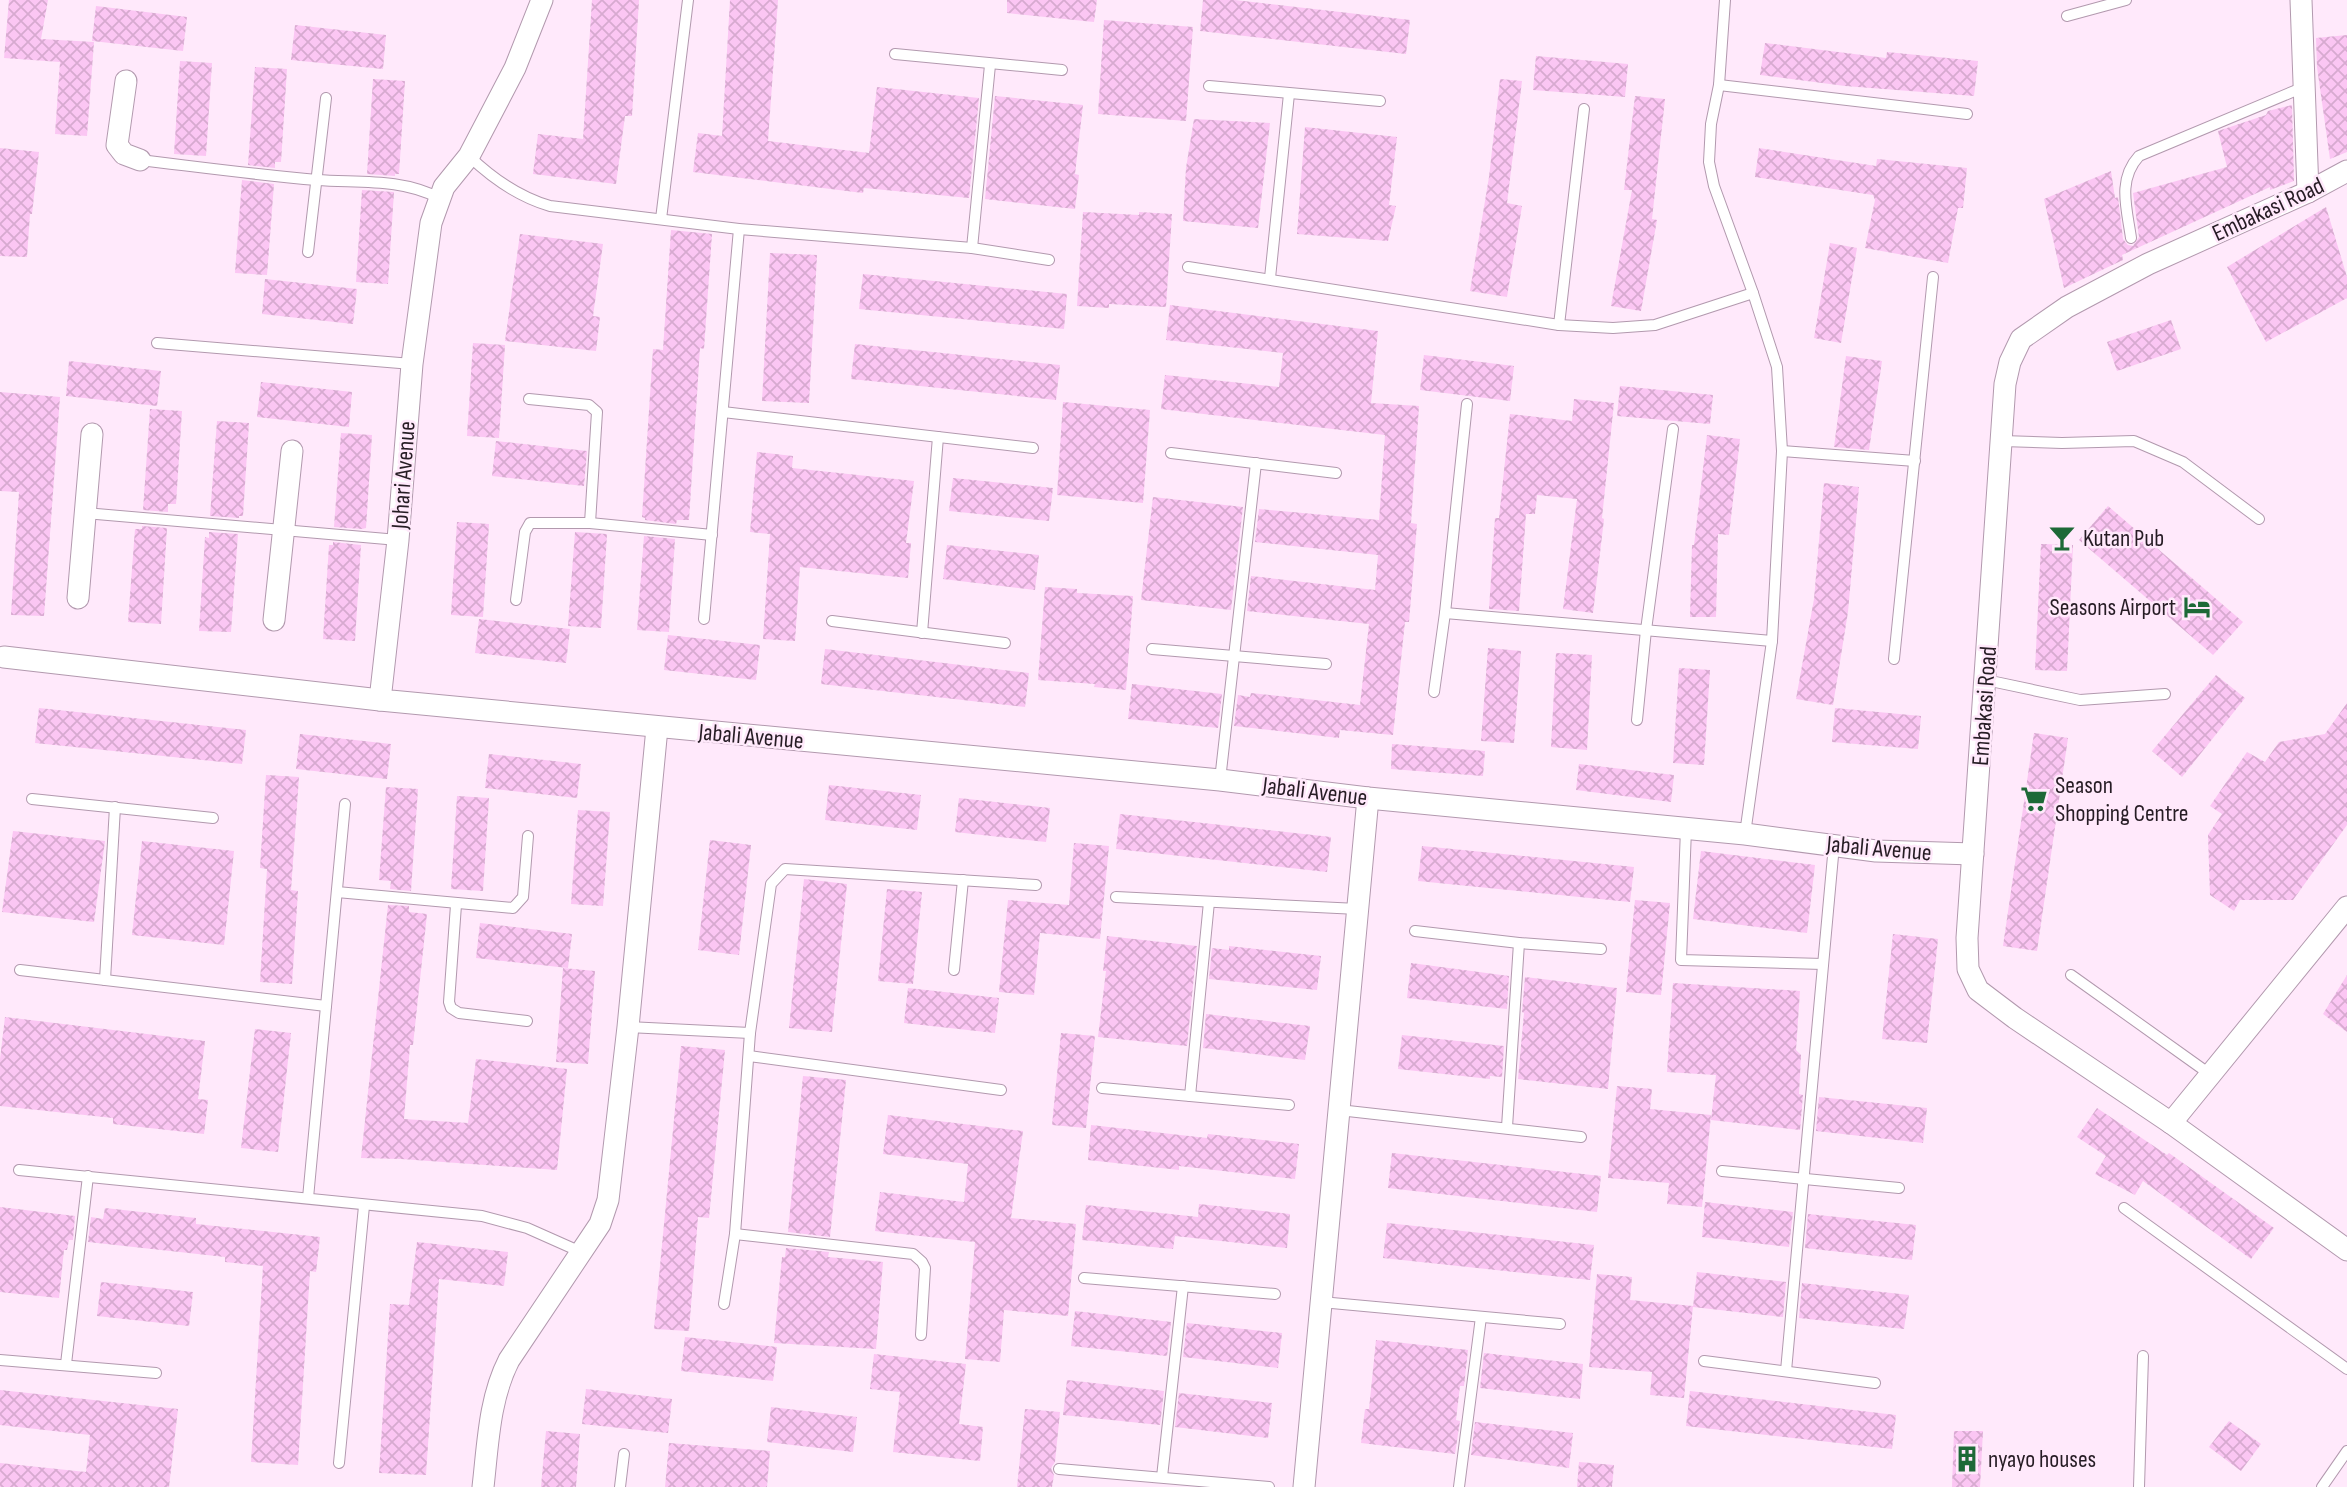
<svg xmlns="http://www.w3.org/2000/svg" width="2347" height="1487" viewBox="0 0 2347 1487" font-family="'Sofia Sans Condensed',sans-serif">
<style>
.building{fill:url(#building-cross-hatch)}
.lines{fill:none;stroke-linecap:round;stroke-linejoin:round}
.service-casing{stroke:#b299ae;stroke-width:12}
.minor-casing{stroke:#b299ae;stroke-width:23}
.service{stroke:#fff;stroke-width:10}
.minor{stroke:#fff;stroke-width:21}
.labels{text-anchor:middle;stroke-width:5;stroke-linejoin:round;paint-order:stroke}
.street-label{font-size:24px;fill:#261c24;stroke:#ffe9fb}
.poi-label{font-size:24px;fill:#261c24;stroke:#ffe9fb;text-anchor:start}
</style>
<defs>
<pattern id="building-cross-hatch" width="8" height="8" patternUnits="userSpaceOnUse" patternTransform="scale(1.75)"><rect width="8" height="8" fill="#fbc6f3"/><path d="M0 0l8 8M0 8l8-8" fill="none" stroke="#d7aad0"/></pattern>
</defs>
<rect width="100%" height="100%" fill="#ffe9fb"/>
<g class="building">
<path d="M9,0H48L41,39L94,42L87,136L55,134L60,62L4,58Z"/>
<path d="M592,0H639L632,116H625L616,184L533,174L538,134L583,139Z"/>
<path d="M730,0H778L768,141L869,153L877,87L979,98L969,198L864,188L863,193L693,172L698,133L722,136Z"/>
<path d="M1007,0H1097L1094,22L1007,13Z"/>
<path d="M1203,0H1235L1410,20L1406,54L1200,31Z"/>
<path d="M96,6L187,17L183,51L92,41Z"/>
<path d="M1104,20L1193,27L1186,121L1098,114Z"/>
<path d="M295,25L386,35L383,69L291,60Z"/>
<path d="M2347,35V152L2330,159L2317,67L2316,38Z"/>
<path d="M1765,43L1886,58L1887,52L1978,61L1974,96L1845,86L1760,75Z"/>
<path d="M1536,56L1628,64L1625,97L1533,90Z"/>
<path d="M180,61L212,63L206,156L174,154Z"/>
<path d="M255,67L287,69L281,162H275V168L248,165Z"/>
<path d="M373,79L405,81L399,174H395V176L367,174Z"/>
<path d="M1500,79L1522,81L1507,203L1522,206L1507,297L1470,291L1489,177Z"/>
<path d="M995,96L1083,105L1075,174L1079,175L1075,209L985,199Z"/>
<path d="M1635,96L1665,99L1652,219L1657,220L1641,311L1611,306L1632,190H1624Z"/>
<path d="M2292,105L2294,181L2270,190V187L2122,255L2123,260L2064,288L2044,199L2111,171L2115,198L2118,197L2123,239L2128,245L2133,246L2139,237L2133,193L2227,167L2218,131L2266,115L2268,111Z"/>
<path d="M1194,119L1270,123L1258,228L1183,221L1186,168Z"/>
<path d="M1305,127L1397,137L1389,205L1396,206L1388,241L1297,234Z"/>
<path d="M0,148L39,152L32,214H30L27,257L0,256Z"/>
<path d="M1759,148L1876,166L1877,159L1967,168L1963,208H1958L1948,263L1865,248L1875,200L1873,195L1755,177Z"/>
<path d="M242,180L274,184L267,275L235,273Z"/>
<path d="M362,190L394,192L388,284L356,282Z"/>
<path d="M2326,207L2347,277V298L2266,342L2227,267Z"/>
<path d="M1083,212L1139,215V212L1172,214L1166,307L1109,304V308L1077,306Z"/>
<path d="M671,230L712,234L704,349L700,348L689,520H677L676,524L645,520V518L642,517L653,349L663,350Z"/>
<path d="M520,234L603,244L593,316L600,317L596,351L505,341Z"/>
<path d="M1830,243L1857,248L1841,343L1814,338Z"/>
<path d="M770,253L817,255L809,403L762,401Z"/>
<path d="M863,274L1067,294L1064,329L859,309Z"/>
<path d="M265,279L357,289L353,324L262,314Z"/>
<path d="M1170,305L1378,331L1371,403L1419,406L1411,523L1417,524L1409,622H1405L1393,735L1340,730L1339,738L1234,726L1238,695L1250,697L1251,693L1360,705L1369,624L1247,611L1251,576L1375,590L1378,555L1255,542L1259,509L1379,520L1385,435L1161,409L1165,375L1279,387L1283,353L1166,340Z"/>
<path d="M2171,320L2181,349L2117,371L2107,342Z"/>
<path d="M473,343L505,345L499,438L467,436Z"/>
<path d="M855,344L1060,365L1056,400L851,379Z"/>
<path d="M1424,355L1514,366L1510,401L1420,390Z"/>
<path d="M1846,356L1882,361L1869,450L1834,447Z"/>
<path d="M69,361L161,371L157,406L66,396Z"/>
<path d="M261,382L352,392L349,427L257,417Z"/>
<path d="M1620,386L1713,395L1710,424L1617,416Z"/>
<path d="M0,392L60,397L44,616L11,615L19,492L0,491Z"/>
<path d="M1574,399L1614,403L1602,518L1604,519L1593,613L1563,609L1577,499L1537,495L1535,514H1526L1519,611L1489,609L1495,518H1499L1510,414L1572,421Z"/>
<path d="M1063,402L1150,410L1143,503L1057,495Z"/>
<path d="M150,409L182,411L176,504H168V512L143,510Z"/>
<path d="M217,421L249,423L243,516H239V518L210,516Z"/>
<path d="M341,433L372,435L366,528L362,529L334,527Z"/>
<path d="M1707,435L1740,439L1729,535L1718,534L1716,617H1690L1692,545H1694Z"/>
<path d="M496,441L587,451L584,486L492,476Z"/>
<path d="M757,452L793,456L792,468L914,481L906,543H911L908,578L800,567L795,641L763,639L770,534L750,532Z"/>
<path d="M953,478L1053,488L1049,521L949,511Z"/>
<path d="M1824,483L1859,487L1848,612L1833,705L1796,699L1814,599Z"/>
<path d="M1153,497L1243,507L1231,610L1141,600Z"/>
<path d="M2108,506L2243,622L2213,655L2079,540Z"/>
<path d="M457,522L489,524L483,617L451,615Z"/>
<path d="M142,526L167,528L161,624L128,622L135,529H142Z"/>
<path d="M209,532L238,534L231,632L199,631L205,537L209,538Z"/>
<path d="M575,532L607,534L601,628L568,626Z"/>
<path d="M644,536L675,539L669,632L637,630Z"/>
<path d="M333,542L361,545L355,641L323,639L329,545H333Z"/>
<path d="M2041,544L2073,545L2067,671L2035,670Z"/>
<path d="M947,545L1039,555L1035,590L943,579Z"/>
<path d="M1045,587L1077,589V593L1133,596L1126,690L1094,687L1095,684L1038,680Z"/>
<path d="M479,619L570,629L566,663L475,653Z"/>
<path d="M668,635L760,645L756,680L664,670Z"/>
<path d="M1488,648L1521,651L1514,743L1481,741Z"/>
<path d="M825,649L1029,673L1025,707L821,684Z"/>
<path d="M1556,653L1592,655L1587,750L1551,747Z"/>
<path d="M1679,668L1710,670L1704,765L1673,763Z"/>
<path d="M2216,675L2245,698L2182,777L2152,751Z"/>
<path d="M1132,684L1222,694L1218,728L1128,719Z"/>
<path d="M2347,703V825L2293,900H2240L2234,911L2210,895L2208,835L2222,814L2210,806L2247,752L2265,762L2279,742L2325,734Z"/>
<path d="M39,708L246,730L242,764L35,743Z"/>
<path d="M1835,708L1921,716L1918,749L1832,742Z"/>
<path d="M2034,733L2068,738L2037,951L2003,946Z"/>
<path d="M300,734L391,744L387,779L296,769Z"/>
<path d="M1392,744L1485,751L1483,776L1391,769Z"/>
<path d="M489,754L581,764L577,798L485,788Z"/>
<path d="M1579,764L1674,775L1671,802L1576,790Z"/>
<path d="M266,775L299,777L291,890L298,891L292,984L260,982L267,869L260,868Z"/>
<path d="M829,785L921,795L917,830L825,820Z"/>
<path d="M386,787L418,789L411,891L390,889L391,881L379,880Z"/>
<path d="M457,796L489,798L483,891L451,889Z"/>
<path d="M959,798L1050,808L1046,842L955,832Z"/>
<path d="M578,810L610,812L603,906L571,904Z"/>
<path d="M1120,814L1331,837L1327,872L1116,849Z"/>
<path d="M13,831L105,841L94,922L2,912Z"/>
<path d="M710,840L751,845L739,955L698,950Z"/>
<path d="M142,841L234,851L224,945L132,935Z"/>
<path d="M1074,843L1109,846L1100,939L1040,933L1034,995L999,992L1008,900L1069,905Z"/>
<path d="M1422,846L1634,867L1630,902L1418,881Z"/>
<path d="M1701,851L1815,865L1807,933L1693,919Z"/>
<path d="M804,879L847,884L832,1032L789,1028Z"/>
<path d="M887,889L922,892L913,984L878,981Z"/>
<path d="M1635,900L1670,903L1661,995L1626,992Z"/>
<path d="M388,905L409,906V912L427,914L413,1045H410L404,1119L468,1123L476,1059L567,1069L557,1170L401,1159L361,1158Z"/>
<path d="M480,923L572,934L568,968L476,958Z"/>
<path d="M1893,934L1938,939L1927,1043L1882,1039Z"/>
<path d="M1107,936L1197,946L1187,1046L1098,1037L1106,971H1103Z"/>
<path d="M1229,946L1321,956L1317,990L1209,979L1212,948L1229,950Z"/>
<path d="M1411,963L1509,976L1507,1009L1407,998Z"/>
<path d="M563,968L595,971L588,1064L556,1062Z"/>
<path d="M2347,975V1032L2323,1014Z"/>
<path d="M1525,977L1617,988L1608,1089L1518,1079L1524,1013L1522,1012Z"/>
<path d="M1673,983L1800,991L1796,1050L1801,1055L1799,1094L1803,1095L1800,1130L1711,1120L1716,1075L1667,1072Z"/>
<path d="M908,988L999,998L995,1033L904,1023Z"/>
<path d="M1206,1014L1310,1026L1305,1060L1203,1048Z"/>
<path d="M5,1017L205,1041L198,1099L208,1100L204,1134L113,1124V1118L0,1106V1059Z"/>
<path d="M255,1029L291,1033L278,1152L241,1148Z"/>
<path d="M1061,1033L1095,1036L1086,1128L1052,1125Z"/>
<path d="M1402,1035L1504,1046L1502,1077L1490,1076V1079L1398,1069Z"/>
<path d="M681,1046L725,1050L709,1218L698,1217L689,1331L654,1329Z"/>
<path d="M803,1076L846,1080L830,1237L788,1232Z"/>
<path d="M1617,1086L1652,1089L1650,1109L1711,1115L1702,1207L1667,1204L1669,1183L1608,1178Z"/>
<path d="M1819,1097L1927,1108L1923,1143L1816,1131Z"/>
<path d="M2097,1108L2167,1155L2169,1153L2274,1228L2251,1259L2143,1181L2135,1195L2095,1174L2106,1156L2077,1137Z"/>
<path d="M888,1115L1023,1131L1011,1218L1076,1224L1068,1316L1004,1310L1000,1362L965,1359L975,1242L875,1231L880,1192L964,1202L968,1164L883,1154Z"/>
<path d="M1091,1125L1207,1138L1208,1134L1299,1144L1295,1179L1179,1166V1170L1088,1160Z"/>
<path d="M1392,1153L1601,1176L1597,1212L1388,1188Z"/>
<path d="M1705,1202L1793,1212L1789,1247L1702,1237Z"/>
<path d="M1199,1204L1290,1214L1287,1248L1175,1236L1173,1249L1082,1240L1086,1205L1198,1217Z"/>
<path d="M0,1207L75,1216L73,1240H69L67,1250H64L59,1298L0,1292Z"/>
<path d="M105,1208L196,1218V1224L320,1237L316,1272L310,1271L298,1465L251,1462L263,1266L225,1262V1257L88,1242L91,1217L103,1219Z"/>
<path d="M1808,1214L1916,1225L1912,1260L1805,1248Z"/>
<path d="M1387,1223L1594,1245L1590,1280L1383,1258Z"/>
<path d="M417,1242L508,1252L504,1286L439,1279L426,1475L379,1473L390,1304L409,1305Z"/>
<path d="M786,1248L829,1252L828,1257L883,1262L876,1349L774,1343L782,1257H785Z"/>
<path d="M1697,1272L1786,1282L1783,1317L1693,1307Z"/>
<path d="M1597,1274L1632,1277L1630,1300L1693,1306L1684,1398L1650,1395L1652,1372L1589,1367Z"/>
<path d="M101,1282L193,1292L189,1326L97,1316Z"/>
<path d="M1802,1283L1909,1295L1904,1329L1799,1318Z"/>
<path d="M1075,1311L1171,1322L1167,1356L1071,1346Z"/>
<path d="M1187,1323L1282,1333L1278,1368L1183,1357Z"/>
<path d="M685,1337L777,1347L773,1381L681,1371Z"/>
<path d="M1376,1340L1468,1350L1464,1386H1460L1456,1420L1460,1421L1455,1454L1361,1443L1365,1409H1369Z"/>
<path d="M1484,1353L1583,1364L1580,1399L1480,1388Z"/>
<path d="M874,1354L966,1364L959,1424L983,1427L980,1461L893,1452L900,1392L870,1389Z"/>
<path d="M1067,1380L1164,1391L1160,1425L1063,1415Z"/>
<path d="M586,1389L672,1399L668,1433L582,1424Z"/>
<path d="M0,1390L178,1409L169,1487H0V1463L86,1472L90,1435L0,1425Z"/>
<path d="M1690,1391L1896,1415L1892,1449L1686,1426Z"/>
<path d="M1179,1393L1272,1403L1268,1438L1175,1427Z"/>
<path d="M771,1407L857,1417L853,1452L767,1442Z"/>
<path d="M1025,1409L1060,1412L1055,1462L1051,1468L1054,1475L1052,1487H1017Z"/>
<path d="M2229,1421L2261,1444L2241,1471L2209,1447Z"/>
<path d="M1475,1422L1573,1433L1569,1468L1471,1455Z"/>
<path d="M546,1431L580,1434L576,1487H541Z"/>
<path d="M1954,1431H1983L1980,1487H1952Z"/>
<path d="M669,1443L770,1451L767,1487H665Z"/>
<path d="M1579,1462L1614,1465L1612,1487H1577Z"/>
</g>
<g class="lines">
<g class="service-casing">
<g id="service">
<path d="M1725,0L1719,85L1711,124L1709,162L1714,186L1753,293L1777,367L1782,451L1772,641L1745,834"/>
<path d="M2067,16L2126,0"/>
<path d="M895,54L1062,70"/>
<path d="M1719,85L1967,114"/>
<path d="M1209,86L1380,101"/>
<path d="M469,156C493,179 519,197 550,206L739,229L972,248L1049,260"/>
<path d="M140,160C199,167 258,175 317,180C359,183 401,178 439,198"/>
<path d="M661,219L688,0"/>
<path d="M2131,238C2127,209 2117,180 2139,156L2304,87"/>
<path d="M972,248L990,65"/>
<path d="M308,252L326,98"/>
<path d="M1188,267L1559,325L1613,328L1655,325L1753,293"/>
<path d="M1270,278L1289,94"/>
<path d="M1559,325L1584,109"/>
<path d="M157,343L412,364"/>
<path d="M529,399L589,405L597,412L590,523"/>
<path d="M723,412L1033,448"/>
<path d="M2002,441L2062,443L2134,441L2183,462L2259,519"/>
<path d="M1782,451L1915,461"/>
<path d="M1171,453L1336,473"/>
<path d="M85,513L398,540"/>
<path d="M516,600L525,532L530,523H590L712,535"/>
<path d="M1445,613L1772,641"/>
<path d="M704,619L739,229"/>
<path d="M832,621L1005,643"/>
<path d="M922,633L938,437"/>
<path d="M1152,649L1326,664"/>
<path d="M1894,659L1933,277"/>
<path d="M1986,680L2080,700L2165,694"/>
<path d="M1434,692L1445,613L1467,404"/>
<path d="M1637,720L1646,630L1673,429"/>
<path d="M1220,780L1256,463"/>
<path d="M32,799L213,818"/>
<path d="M1686,829L1681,960L1823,964"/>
<path d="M337,892L513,908L523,897L528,836"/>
<path d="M1116,897L1358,909"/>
<path d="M456,905L449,1002L451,1008L459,1013L527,1021"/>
<path d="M1415,931L1519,943L1601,949"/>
<path d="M20,970L326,1006"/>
<path d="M954,970L963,880"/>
<path d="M2071,975L2211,1075"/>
<path d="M105,980L115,807"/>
<path d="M628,1027L750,1033"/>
<path d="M749,1056L1001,1090"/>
<path d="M1102,1088L1289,1105"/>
<path d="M1190,1096L1209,902"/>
<path d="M1339,1110L1581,1137"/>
<path d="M1507,1127L1519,943"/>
<path d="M19,1170L482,1216L527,1228L581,1252"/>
<path d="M1722,1171L1899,1188"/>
<path d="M308,1198L345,804"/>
<path d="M2124,1208L2347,1369"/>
<path d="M735,1234L913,1254L922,1262L925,1268L921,1335"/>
<path d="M1084,1278L1275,1294"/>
<path d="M1321,1302L1560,1324"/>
<path d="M724,1304L735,1234L750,1033L771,884L785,869L1036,885"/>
<path d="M0,1360L156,1373"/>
<path d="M1704,1361L1875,1383"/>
<path d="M66,1364L88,1176"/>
<path d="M1786,1371L1834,845"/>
<path d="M339,1463L364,1206"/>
<path d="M1059,1469L1269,1487"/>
<path d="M1162,1477L1183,1286"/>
<path d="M620,1487L624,1454"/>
<path d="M1459,1487L1481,1317"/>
<path d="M2139,1487L2143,1356"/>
<path d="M2322,1487L2347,1451"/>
</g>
</g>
<g class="minor-casing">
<g id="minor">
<path d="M542,0L515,68L469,156L444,187L431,223L412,364L398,540L380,700L1220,780L1368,798L1745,834L1876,851L1973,854"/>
<path d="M2301,0L2308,192"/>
<path d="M126,81L117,145L124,154L140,160"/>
<path d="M2347,171L2308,192L2148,264L2067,307L2021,339L2010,362L2005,384L1967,938L1968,969L1978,990L2015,1018L2171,1123L2347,1250"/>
<path d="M78,598L92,434"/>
<path d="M274,620L292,451"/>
<path d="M4,657L380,700"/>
<path d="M2171,1123L2347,907"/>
<path d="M483,1487C488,1444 489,1399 509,1360L600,1224L608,1200L628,1027L657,728"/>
<path d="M1304,1487L1368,798"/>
</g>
</g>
<use href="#service" class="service"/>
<use href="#minor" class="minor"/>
</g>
<defs>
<g id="bar-bare" transform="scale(2.1)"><path d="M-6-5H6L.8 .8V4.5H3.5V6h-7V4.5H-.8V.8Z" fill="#1d6937" stroke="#ffe9fb" stroke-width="2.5" paint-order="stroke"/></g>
<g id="hotel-bare" transform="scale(2.1)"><path d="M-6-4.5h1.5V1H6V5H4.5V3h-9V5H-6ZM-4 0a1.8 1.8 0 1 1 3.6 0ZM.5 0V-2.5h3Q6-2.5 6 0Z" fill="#1d6937" stroke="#ffe9fb" stroke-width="2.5" paint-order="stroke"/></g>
<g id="supermarket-bare" transform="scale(2.1)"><path d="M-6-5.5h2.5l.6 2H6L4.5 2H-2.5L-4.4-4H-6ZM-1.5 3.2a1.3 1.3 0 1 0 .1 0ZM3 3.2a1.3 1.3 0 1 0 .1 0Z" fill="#1d6937" stroke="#ffe9fb" stroke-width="2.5" paint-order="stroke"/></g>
<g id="building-bare" transform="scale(2.1)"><path d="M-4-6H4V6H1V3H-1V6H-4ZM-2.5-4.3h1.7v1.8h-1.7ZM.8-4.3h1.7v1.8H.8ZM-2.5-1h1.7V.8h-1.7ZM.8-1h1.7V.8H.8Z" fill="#1d6937" stroke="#ffe9fb" stroke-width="2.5" paint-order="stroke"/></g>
</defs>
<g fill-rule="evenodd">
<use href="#bar-bare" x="2062" y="538"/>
<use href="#hotel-bare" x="2197" y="607"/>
<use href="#supermarket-bare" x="2034" y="799"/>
<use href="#building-bare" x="1967" y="1459"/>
</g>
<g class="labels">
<g class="street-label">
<text transform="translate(2268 209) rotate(-25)" y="8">Embakasi Road</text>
<text transform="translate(403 475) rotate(-86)" y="8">Johari Avenue</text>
<text transform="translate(1984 706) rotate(-86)" y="8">Embakasi Road</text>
<text transform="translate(751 736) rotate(5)" y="8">Jabali Avenue</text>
<text transform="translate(1315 791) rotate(7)" y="8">Jabali Avenue</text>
<text transform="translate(1879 848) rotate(5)" y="8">Jabali Avenue</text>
</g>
<g class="poi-label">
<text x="2083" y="546">Kutan Pub</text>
<text x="2176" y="615" text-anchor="end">Seasons Airport</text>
<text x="2055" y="793">Season<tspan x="2055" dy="28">Shopping Centre</tspan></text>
<text x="1988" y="1467">nyayo houses</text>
</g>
</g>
</svg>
